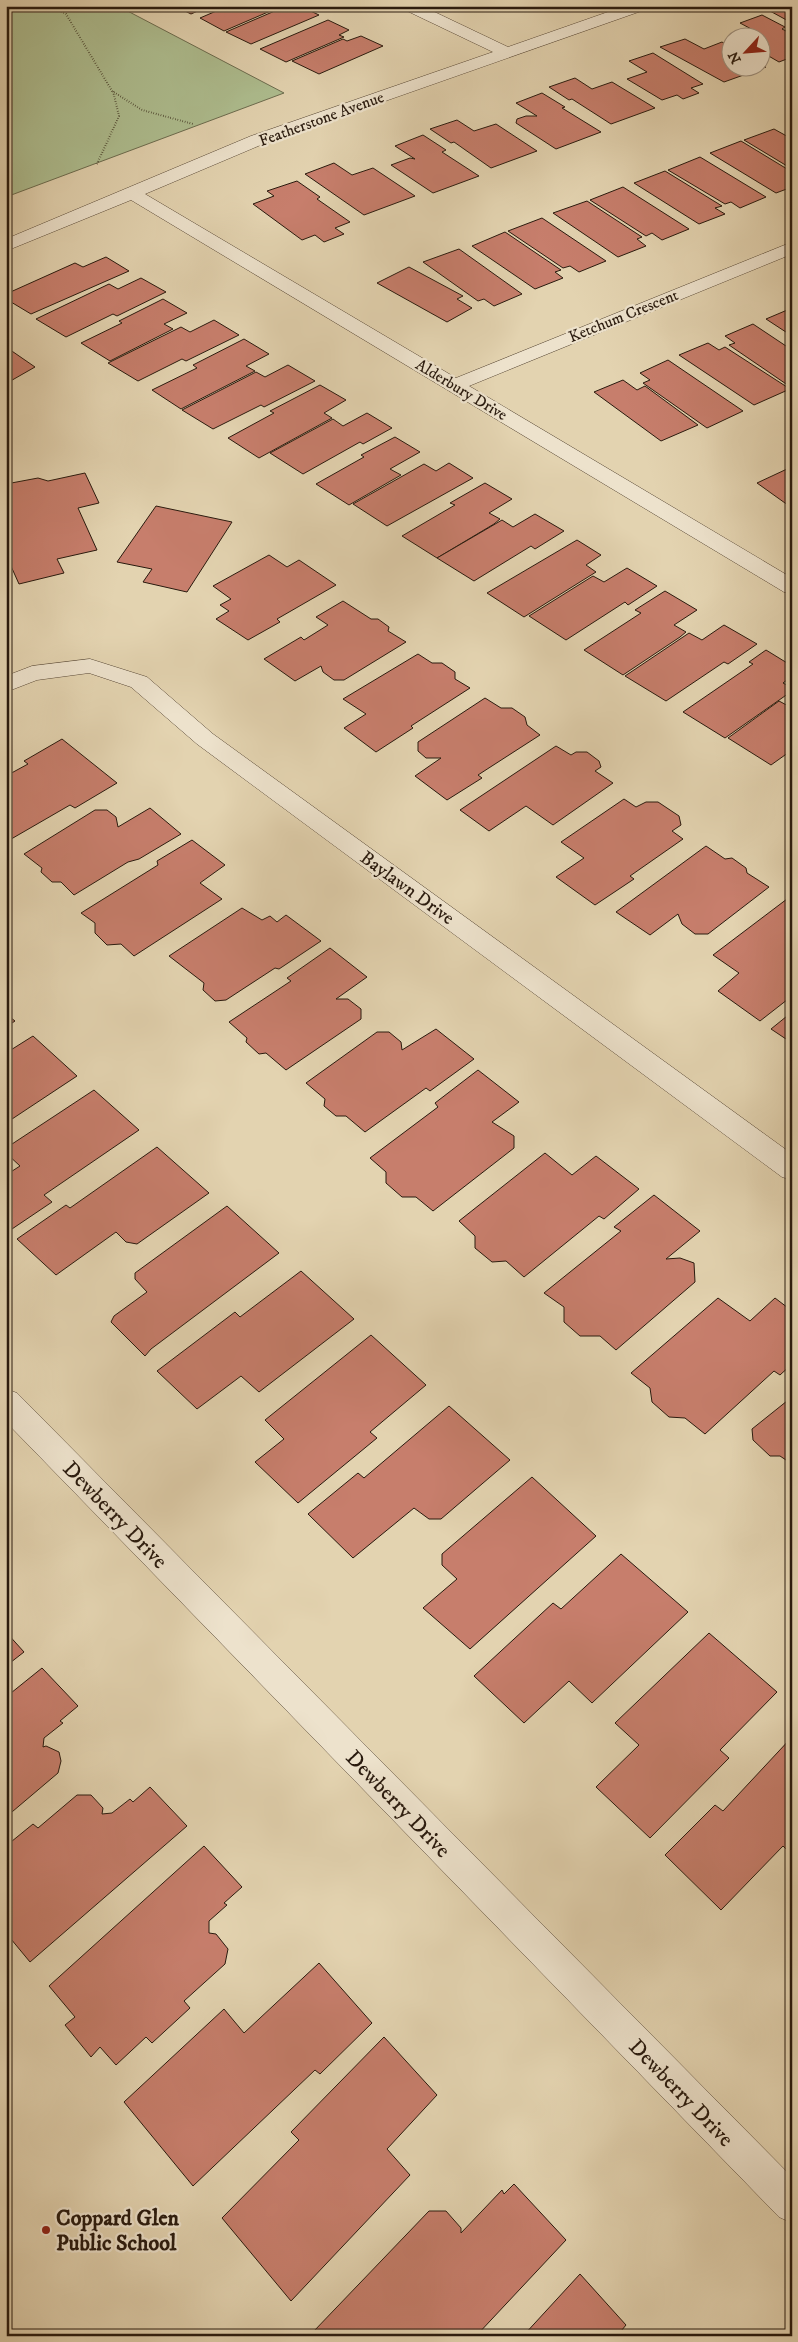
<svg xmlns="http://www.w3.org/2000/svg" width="798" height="2342" viewBox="0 0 798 2342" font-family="'IM FELL DW Pica',serif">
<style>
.green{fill:#aebe90;stroke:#6c6c4f}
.building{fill:#c77e6c;stroke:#291a0e}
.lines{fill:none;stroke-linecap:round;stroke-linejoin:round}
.minor-casing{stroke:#584836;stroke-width:1}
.path{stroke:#291a0e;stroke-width:2;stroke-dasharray:0.5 2;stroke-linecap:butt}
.minor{fill:#ede2cc;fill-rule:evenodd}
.poi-dot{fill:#8f2418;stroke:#ede2cc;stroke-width:2}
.labels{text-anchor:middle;stroke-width:4.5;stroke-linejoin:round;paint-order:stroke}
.far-street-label{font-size:16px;fill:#291a0e;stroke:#ede2cc}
.street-label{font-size:19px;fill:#291a0e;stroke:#ede2cc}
.near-street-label{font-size:22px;fill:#291a0e;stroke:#ede2cc}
.near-poi-label{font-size:22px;font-weight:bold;fill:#291a0e;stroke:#ede2cc;text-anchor:start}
</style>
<rect width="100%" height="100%" fill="#e3d3b0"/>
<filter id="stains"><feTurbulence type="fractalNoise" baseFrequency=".004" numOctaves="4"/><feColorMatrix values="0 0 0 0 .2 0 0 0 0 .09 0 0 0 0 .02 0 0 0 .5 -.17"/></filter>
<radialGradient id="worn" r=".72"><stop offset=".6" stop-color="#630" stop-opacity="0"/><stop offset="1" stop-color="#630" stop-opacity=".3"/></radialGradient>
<path class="green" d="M6,6H118L284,93L6,197Z"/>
<g class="building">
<path d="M175,6H209L191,14Z"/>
<path d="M228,6H282L224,31L200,18Z"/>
<path d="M296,6H300L319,15L251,44L226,32L284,7L288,9Z"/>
<path d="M785,6H792V23L770,11Z"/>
<path d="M762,15L785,27L782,29L792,34V57L779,62L760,51V38H738L755,31L740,23Z"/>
<path d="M328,20L349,30L339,35L344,37L286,62L260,49Z"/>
<path d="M361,36L383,46L319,74L292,61L343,39L347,41Z"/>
<path d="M685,39L704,49L722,42L730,47V68H760V64L766,67L724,82L660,47Z"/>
<path d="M653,53L703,84L691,88L699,93L683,99L677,95L662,100L627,79L647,72L629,61Z"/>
<path d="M575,78L592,89L612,82L655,108L611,124L572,99L569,100L549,87Z"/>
<path d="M542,93L565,107L562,108L601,132L556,149L516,123L517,119L526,116H537L516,103Z"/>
<path d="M457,120L474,131L496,124L537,151L491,168L454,142L451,143L430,129Z"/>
<path d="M774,129L792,139V169L744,140Z"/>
<path d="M423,135L446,150L442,152L479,176L433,193L391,165L410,158L415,159L395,146Z"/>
<path d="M741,141L792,172V187L776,193L710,153Z"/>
<path d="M700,157L766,197L740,208L731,202L725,204L668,170Z"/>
<path d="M334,163L352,175L373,168L415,196L364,215L305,174Z"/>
<path d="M665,171L722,206L715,208L725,214L699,224L634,183Z"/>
<path d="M297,181L320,197L317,199L350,222L335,228L344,234L324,242L315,235L302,240L253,204L274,196L267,191Z"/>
<path d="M623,187L689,229L662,240L652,233L646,236L590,200Z"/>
<path d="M587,201L642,237L637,239L646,246L618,257L553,213Z"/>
<path d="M542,218L606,261L579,272L570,266L563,268L508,231Z"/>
<path d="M505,232L561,270L555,272L563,278L535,289L472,246Z"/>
<path d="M459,249L522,294L494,306L484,299L478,301L423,262Z"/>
<path d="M106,257L129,271L31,314L6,299V294L75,263L83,267Z"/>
<path d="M409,267L463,296L457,299L472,308L447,322L377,283Z"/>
<path d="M141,278L166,292L117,316L113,314L66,337L36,319L109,284L118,289Z"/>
<path d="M163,299L187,313L164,324L173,329L110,361L81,343L122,323L119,321Z"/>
<path d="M792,308V336L766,319Z"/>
<path d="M214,320L239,335L186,361L182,359L138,381L108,363L181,327L190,332Z"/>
<path d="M753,324L792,350V388L729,345L735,343L725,336Z"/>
<path d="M244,339L269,354L246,366L255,371L181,409L152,390L197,368L193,365Z"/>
<path d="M708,343L719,350L725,347L790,389L754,405L679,355Z"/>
<path d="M6,347L35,367L7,383H6Z"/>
<path d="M668,360L743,411L707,428L643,383L650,380L640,373Z"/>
<path d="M288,365L315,381L264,407L261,405L213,429L182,410L256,372L265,377Z"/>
<path d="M623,380L637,390L645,386L698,425L661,441L594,392Z"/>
<path d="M320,385L346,400L324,413L332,418L259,458L228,438L274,413L270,411Z"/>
<path d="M367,413L392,428L363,444L360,442L303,474L270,453L333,419L343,426Z"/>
<path d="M395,437L420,452L390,469L401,475L349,505L316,484L364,457L361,455Z"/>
<path d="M449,463L473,478L387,526L353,504L424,464L436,471Z"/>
<path d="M787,469L792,473V508L757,483Z"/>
<path d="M85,473L99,503L78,508L97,550L57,559L64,573L19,584L6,555V484L38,478L48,481Z"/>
<path d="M485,483L512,499L489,513L500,519L494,524L437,558L402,536L455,505L450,503Z"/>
<path d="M156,506L232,522L187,592L143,582L152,569L117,562Z"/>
<path d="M535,514L564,531L535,549L531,546L474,581L437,558L502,520L513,527Z"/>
<path d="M577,540L601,555L586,565L596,572L524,617L487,593Z"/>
<path d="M269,555L287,567L299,560L336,585L277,619L280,622L248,640L216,619L229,611L220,605L231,599L213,586Z"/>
<path d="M627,568L657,586L628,605L625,602L566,640L529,616L593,576L604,582Z"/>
<path d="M665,591L697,610L674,625L686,632L680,637L623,675L584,650L641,613L635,610Z"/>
<path d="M343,601L371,619H378L389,627L388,631L406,642L344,680H334L323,672L321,666L295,681L264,659L301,637L304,640L328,625L316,617Z"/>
<path d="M724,625L757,644L728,664L724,662L666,701L625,676L689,633L702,640Z"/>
<path d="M766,650L792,666V676L783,683L792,688V691L725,738L683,712L753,664L749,662Z"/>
<path d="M418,654L432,663H442L455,672V679L470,688L411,726L413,728L376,752L344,728L366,714L343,699Z"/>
<path d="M485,698L501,708H512L525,717L527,725L540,735L478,775L482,778L447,800L415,776L441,758H426L418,751V742Z"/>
<path d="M779,701L792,708V750L771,765L728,738Z"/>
<path d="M62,739L117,783L75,808L70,805L6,842V776L28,764L24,761Z"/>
<path d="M556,746L571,755L576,752H587L599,761L601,767L595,771L613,783L553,825L526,806L489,831L460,810Z"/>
<path d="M624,799L636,807L646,802H658L679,816L681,825L672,831L683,839L630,876L634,879L595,905L556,877L584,858L561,842Z"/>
<path d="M150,808L181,834L139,859L128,862L74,895L61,882H52L41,872L42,868L24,854L95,810H107L116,817L118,827Z"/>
<path d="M192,840L225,865L200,883L222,899L134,956L121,944L107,945L95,933V923L81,913L158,865L157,861Z"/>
<path d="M706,846L725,859L732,858L746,868L747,873L769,887L708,934H695L682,924L678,914L650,935L616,912Z"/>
<path d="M787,899L792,901V996L760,1021L718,991L739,973L713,955Z"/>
<path d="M242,908L262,920L270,916L277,922L286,915L321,941L279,969L275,968L226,1000L215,1001L203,990L204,983L169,956Z"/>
<path d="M330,948L367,977L336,999H348L361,1009V1019L286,1070L266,1053L259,1054L246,1042L247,1038L229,1022L291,981L287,978Z"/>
<path d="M792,1012V1043L771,1029Z"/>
<path d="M6,1014L15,1021L6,1027Z"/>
<path d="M436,1029L474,1059L430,1091L426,1088L365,1132L346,1116H336L324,1106L325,1099L306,1083L377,1032H389L401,1042L402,1050Z"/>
<path d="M33,1036L77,1076L6,1123V1053Z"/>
<path d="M478,1070L519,1102L492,1122L514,1136V1148L433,1211L416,1197H402L386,1183V1172L370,1158L438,1107L435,1103Z"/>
<path d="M94,1090L139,1130L44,1195L52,1202L9,1231L6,1228V1175L20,1166L6,1153V1148Z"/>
<path d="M157,1147L209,1193L137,1244L126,1242L116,1232L56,1275L17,1239L66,1205L70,1208Z"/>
<path d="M545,1153L572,1175L596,1156L639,1189L604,1219L599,1216L524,1277L506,1261L492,1262L475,1248V1236L459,1221Z"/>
<path d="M654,1195L700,1231L666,1259L680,1258L694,1263L695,1282L616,1350L600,1336H580L564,1322V1307L544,1293L621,1231L614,1227Z"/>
<path d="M227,1206L279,1253L151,1349L145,1356L111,1322L114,1316L147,1292L135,1279V1273Z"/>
<path d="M301,1271L354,1319L259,1392L241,1376L197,1409L157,1371L235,1312L240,1317Z"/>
<path d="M718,1298L750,1321L775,1298L792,1311V1364L780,1375L774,1371L705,1434L685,1418L669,1417L652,1402L650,1388L631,1373Z"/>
<path d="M371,1335L426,1385L370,1432L377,1438L298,1503L255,1462L284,1439L265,1420Z"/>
<path d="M792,1397V1464L780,1456H770L753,1440L752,1429Z"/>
<path d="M449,1406L510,1460L441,1519H429L414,1508L353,1558L308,1514L358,1473L364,1478Z"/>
<path d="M532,1477L596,1536L470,1649L423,1608L457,1579L442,1565V1554Z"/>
<path d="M621,1554L688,1612L592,1703L569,1681L524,1723L474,1676L553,1603L561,1609Z"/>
<path d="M6,1632L24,1652L6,1666Z"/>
<path d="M709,1633L777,1692L720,1750L729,1758L650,1838L596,1787L639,1745L615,1723Z"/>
<path d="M42,1668L78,1706L60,1721L63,1723L44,1738L43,1747L46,1746L59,1752L61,1761L58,1773L6,1817V1697Z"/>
<path d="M792,1737V1855L783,1846L721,1910L665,1855L715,1805L723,1811Z"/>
<path d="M150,1787L187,1826L30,1962L6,1933V1846L33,1824L38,1828L77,1795H91L103,1808L102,1814L112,1813L130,1799L133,1802Z"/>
<path d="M204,1846L242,1887L224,1903L227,1905L209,1921V1933L216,1934L228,1949L225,1964L184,2001L190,2008L152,2043L146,2037L116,2065L100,2047L91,2057L65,2025L75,2017L49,1986Z"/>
<path d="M319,1963L372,2023L320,2074L315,2070L193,2186L124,2102L224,2009L244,2033Z"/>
<path d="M384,2037L437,2095L387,2149L410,2175L291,2301L222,2218L299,2140L291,2132Z"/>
<path d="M514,2184L566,2240L476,2336H316L313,2332L429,2211H446L461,2228V2233L502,2190L504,2194Z"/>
<path d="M580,2274L626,2325L617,2336H523Z"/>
</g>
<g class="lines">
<g class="minor-casing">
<g id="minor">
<path d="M401,6H422L508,47L625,6H649L647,9L263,144L145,194L456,378L792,242V254L469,386L792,578V594L784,592L131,200L6,251V239L251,136L493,52L403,9Z"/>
<path d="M90,659L147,677L213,734L792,1154V1180L782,1177L197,744L131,687L89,673L37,680L6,692V676L32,666Z"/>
<path d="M6,1389L17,1393L792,2177V2223L779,2217L6,1422Z"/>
</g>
</g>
<g class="path">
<path d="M50,6L66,14L112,91L142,110L193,124"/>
<path d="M97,164L119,116L113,91"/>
</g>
<use href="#minor" class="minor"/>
</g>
<circle class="poi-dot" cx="46" cy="2230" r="5"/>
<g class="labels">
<g class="far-street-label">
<text transform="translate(321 118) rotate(-20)" y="6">Featherstone Avenue</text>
<text transform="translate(623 315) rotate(-22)" y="6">Ketchum Crescent</text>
<text transform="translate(462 389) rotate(31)" y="6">Alderbury Drive</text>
</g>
<g class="street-label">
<text transform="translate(408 887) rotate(36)" y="7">Baylawn Drive</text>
</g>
<g class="near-street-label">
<text transform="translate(116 1514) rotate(46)" y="8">Dewberry Drive</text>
<text transform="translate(399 1803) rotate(46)" y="8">Dewberry Drive</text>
<text transform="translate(682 2092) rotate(46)" y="8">Dewberry Drive</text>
</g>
<g class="near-poi-label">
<text x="56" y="2225">Coppard Glen<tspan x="56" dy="25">Public School</tspan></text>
</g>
</g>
<rect width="798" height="2342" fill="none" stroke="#e3d3b0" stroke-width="25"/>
<rect x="8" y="8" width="783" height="2327" fill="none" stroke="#291a0e" stroke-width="2.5"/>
<rect x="12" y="12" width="773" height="2317" fill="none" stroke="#291a0e"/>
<g transform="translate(746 52) rotate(244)"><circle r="24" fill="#ede2cc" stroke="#9f9280"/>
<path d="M0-4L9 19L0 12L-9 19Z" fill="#8f2418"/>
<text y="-8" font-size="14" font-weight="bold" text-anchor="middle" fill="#291a0e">N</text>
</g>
<rect width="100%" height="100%" filter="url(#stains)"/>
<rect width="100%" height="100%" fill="url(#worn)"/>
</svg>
